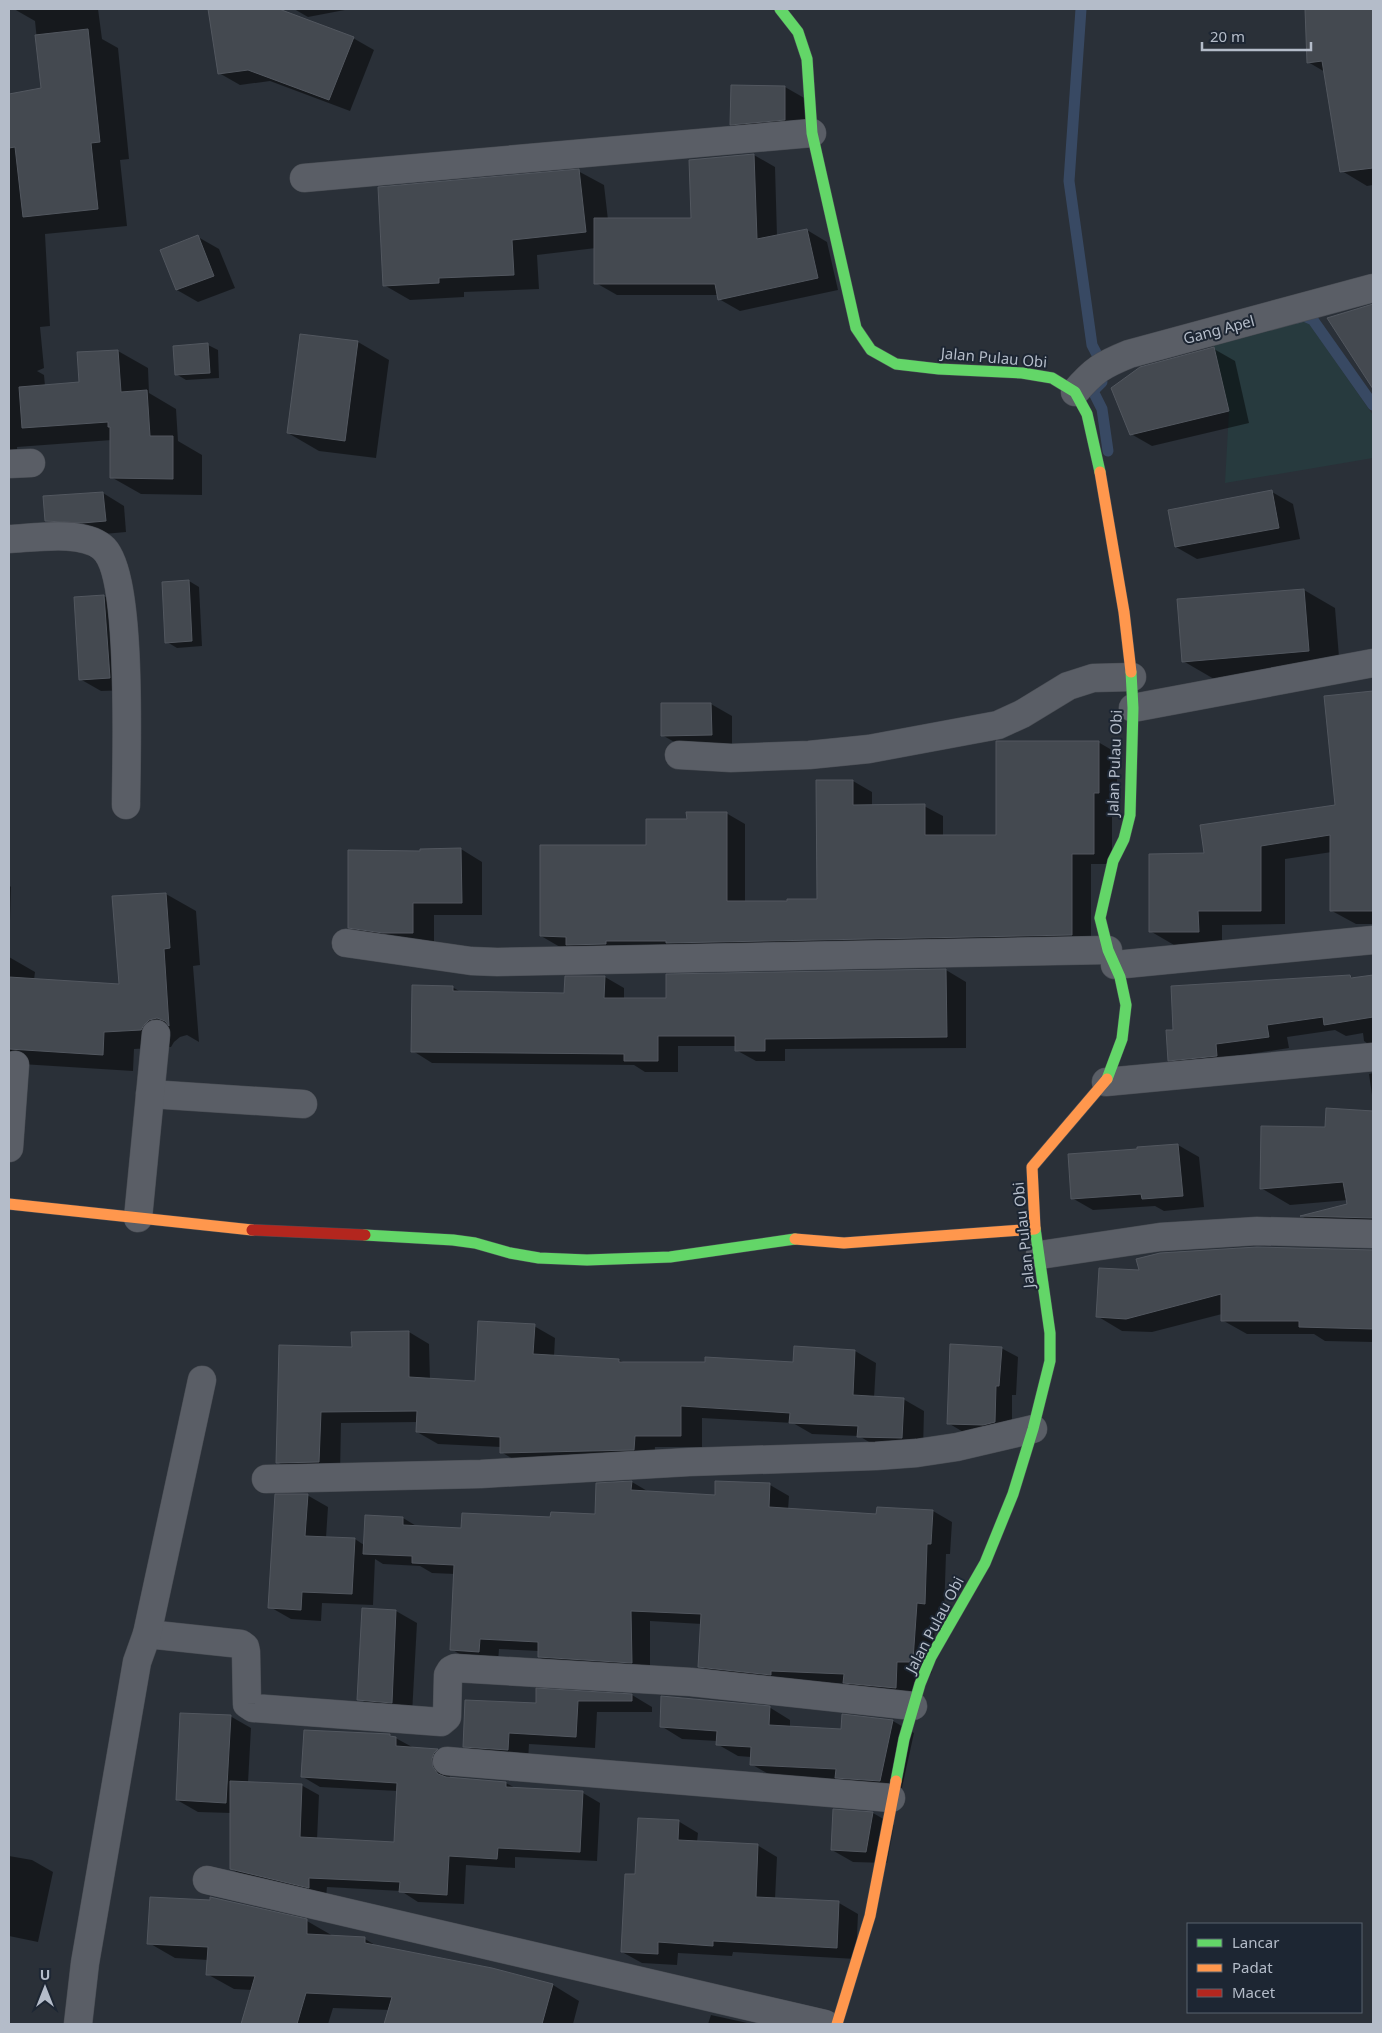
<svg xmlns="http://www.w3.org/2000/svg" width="1382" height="2033" viewBox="0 0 1382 2033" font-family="'Noto Sans',sans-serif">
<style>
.green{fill:#273a3e}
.shadow{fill:#0007}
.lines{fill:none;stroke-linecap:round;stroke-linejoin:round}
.stream{stroke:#384963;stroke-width:11}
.building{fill:#444950;stroke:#52575f}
.street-casing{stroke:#484c53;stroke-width:29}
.fast-casing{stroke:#484c53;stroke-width:12}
.slow-casing{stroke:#484c53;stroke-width:12}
.jam-casing{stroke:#484c53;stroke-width:12}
.street{stroke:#5a5e66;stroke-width:28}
.fast{stroke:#63d668;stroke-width:11}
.slow{stroke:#ff974d;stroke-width:11}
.jam{stroke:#b3261e;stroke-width:11}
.labels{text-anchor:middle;stroke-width:4;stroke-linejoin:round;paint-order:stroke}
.street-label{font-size:15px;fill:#b4bcc9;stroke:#1d2633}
</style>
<rect width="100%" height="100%" fill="#2a3038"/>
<path class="green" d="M1306,319L1373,415V458L1225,483L1229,411L1213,343Z"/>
<g class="shadow">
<path d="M14,9H98L102,39L118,48L129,159L120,160L127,226L45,234L50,326L40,327L44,368L37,371L44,375L45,386L80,383L118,351L148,368L149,393L176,409L178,441L202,455V495L141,494L111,477L112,440L17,447L19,469L9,470V95L42,89L35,21Z"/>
<path d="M209,9H276L353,38L374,50L350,111L270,81L240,85L219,73Z"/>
<path d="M294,9H350L308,17Z"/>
<path d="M665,9H684L667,10Z"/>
<path d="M1307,9H1373V185L1367,186L1342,171L1325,72L1308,62Z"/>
<path d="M785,87L806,99L805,131L752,136L731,124Z"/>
<path d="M754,155L775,167L777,236L807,230L827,242L838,290L740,311L719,299L718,295H617L596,283V248L537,255L539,289L464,292V297L410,300L384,285L578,171L604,185L608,220H693Z"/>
<path d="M198,237L219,249L235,288L198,302L177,290L162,251Z"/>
<path d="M1373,305V386L1329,319Z"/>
<path d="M358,342L389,360L376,458L319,451L288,433Z"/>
<path d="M208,345L218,350L219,378L186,380L176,374Z"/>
<path d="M1214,349L1235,361L1249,423L1152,446L1131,434Z"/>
<path d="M1272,492L1293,504L1300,539L1197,559L1176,547Z"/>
<path d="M103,493L124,506L126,532L104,534L68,532L47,520Z"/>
<path d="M189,581L199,587L202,646L177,648L167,642Z"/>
<path d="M1304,590L1335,608L1340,669L1214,679L1183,661Z"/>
<path d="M104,596L125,608L131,690L101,691L80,679Z"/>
<path d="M1373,692V924H1356L1332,911V852L1285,859V924L1222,925V945H1174L1150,931L1205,854L1336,806L1325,697Z"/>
<path d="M711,704L732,716V747H683L662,735Z"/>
<path d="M1098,742L1117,753V803H1112V864H1091V945L586,955L571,947H560L541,936L647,846L688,821L726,813L745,824V902L818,900V782L853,781L872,792V806H924L943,816V836H997Z"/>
<path d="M461,849L482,862V915H434V944L371,939L350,927L421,852Z"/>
<path d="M9,885L11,887L9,955Z"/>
<path d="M166,894L196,911L200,965L193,966L199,1042L187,1035L180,1037L174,1042L171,1047L134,1049L133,1071L21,1064L9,1076V957L35,972L34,980L120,985Z"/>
<path d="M946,970L966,982V1048L785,1049V1061H756L736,1050V1046H678V1072H645L634,1065L432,1063L413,1051L452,987L461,992L566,994L605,977L624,988V999H667Z"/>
<path d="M1350,976L1355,979L1373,976V1047L1364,1041L1363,1033L1346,1036L1335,1030L1287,1037L1289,1048L1237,1056L1238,1067L1190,1072L1169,1060L1174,1031Z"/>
<path d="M1373,1073V1102L1369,1074Z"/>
<path d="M1359,1111L1373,1120V1233L1329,1232L1303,1217L1348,1205V1200L1290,1205L1261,1188L1326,1128Z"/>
<path d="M1178,1145L1199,1157L1204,1207L1164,1211L1155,1206L1093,1210L1072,1198L1139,1150Z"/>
<path d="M1257,1248L1373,1251V1342L1325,1341L1314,1334H1247L1222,1320V1314L1152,1332L1122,1331L1097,1316L1141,1271Z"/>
<path d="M534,1326L555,1338L554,1356L619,1360L625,1363H794L855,1351L876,1363L874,1398L903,1399L924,1411L923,1450L879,1448L859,1436L812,1434L793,1423L702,1418V1447H655L654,1461L522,1464L501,1452V1447L438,1444L417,1432L418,1422L341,1423L340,1474H298L277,1462L353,1349L409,1332L429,1344L430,1380L476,1382Z"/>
<path d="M1001,1348L1018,1357L1016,1395H1012V1431L965,1433L948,1423Z"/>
<path d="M632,1482L649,1492L716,1496L770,1485L789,1496L788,1510L878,1515L933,1511L952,1522L950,1554H946L944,1614L936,1613L932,1672L915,1699L864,1693L848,1684L719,1677L700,1666L702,1624L650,1621V1673L558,1668L539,1657V1651L499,1649L498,1662L470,1660L451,1649L455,1574L432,1573L420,1566L383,1564L375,1559L373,1605L322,1603L321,1621L291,1619L270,1607L307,1495L328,1507L326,1538L355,1539L364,1545L403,1518L418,1527L462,1529L552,1518L596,1515Z"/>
<path d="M363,1610L396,1611L417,1623L412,1714L380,1711L359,1699Z"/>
<path d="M632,1695L652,1707V1712H597L595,1748L529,1744L528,1761L484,1757L464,1746L537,1705Z"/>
<path d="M769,1707L790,1720V1727L842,1730L843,1715L893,1721L914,1733L901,1792L857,1789L841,1780L772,1776L751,1764V1757L738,1756L717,1744V1741L682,1739L661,1726Z"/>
<path d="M230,1716L251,1728L248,1783L301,1785L319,1795L317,1840L395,1844L398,1791L320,1787L303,1777L390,1735L414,1748L438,1750L455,1759L449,1770L450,1778L506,1783L517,1789L583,1793L600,1803L597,1861L515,1857V1868L466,1865L464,1904L418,1902L401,1891L327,1887L326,1897L249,1879L231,1869V1813L198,1812L177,1800Z"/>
<path d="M834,1810L873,1813L894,1825L887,1863L853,1862L832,1850Z"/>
<path d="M678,1821L698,1833L697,1842L757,1845L777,1857L775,1899L839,1903L858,1914L856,1959L733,1952L732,1956L678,1953L677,1965L642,1963L622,1952L637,1876Z"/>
<path d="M9,1856L32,1860L53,1872L38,1942L9,1936Z"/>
<path d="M307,1921L333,1936L365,1939L380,1948L553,1985L579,2001L573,2024H386L390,2010L333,2008L328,2024H242L252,1990L234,1989L207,1974L208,1960L175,1958L149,1943Z"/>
<path d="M711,2015L752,2024H708Z"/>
</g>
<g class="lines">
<g class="stream">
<path d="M1081,9L1069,181L1092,345L1104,368"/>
<path d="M1297,318L1304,316L1313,320L1373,405"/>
<path d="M1102,382L1093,391L1102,409L1108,451"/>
</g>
</g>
<g class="building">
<path d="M208,9H279L354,37L329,100L248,70L218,74Z"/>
<path d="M1305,9H1373V168L1340,172L1322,61L1307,63Z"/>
<path d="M88,29L100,142L91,143L98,209L23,217L15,147L9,148V94L41,88L35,35Z"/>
<path d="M731,85L785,86V120L730,125Z"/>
<path d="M754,154L757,239L807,229L818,278L718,300L715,284H594V218H691L689,160Z"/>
<path d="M579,169L586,232L512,240L514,275L439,278V283L383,286L378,187Z"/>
<path d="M198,235L214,276L176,290L160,250Z"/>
<path d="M1373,304V389L1327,318Z"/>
<path d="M300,334L358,341L345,441L287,433Z"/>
<path d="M208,343L210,373L175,375L173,346Z"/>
<path d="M1214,347L1229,411L1130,435L1111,388L1140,367Z"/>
<path d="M118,350L121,392L147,390L150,436H173V479L110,478V427H108V422L22,428L19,387L79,382L77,352Z"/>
<path d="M1272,490L1279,528L1175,547L1168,510Z"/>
<path d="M103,492L106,521L82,523L45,521L43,496Z"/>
<path d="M189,580L192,641L165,643L162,582Z"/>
<path d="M1304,589L1309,651L1182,662L1177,599Z"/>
<path d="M104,595L110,678L79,680L74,597Z"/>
<path d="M1373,691V911H1330V835L1261,846V911H1198L1199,932H1149V854L1204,853L1200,825L1335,805L1324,696Z"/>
<path d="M661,703H711L712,735L661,736Z"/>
<path d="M996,741H1099V793H1094V854H1072V935L666,943V941H606V944L566,945V937L540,936V845H646V819H687L686,812H727V901H787V899H817L816,780H853V805L925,804V835H996Z"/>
<path d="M461,848L462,903H413V933H383L348,928V850L420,851V849Z"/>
<path d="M166,893L170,948L164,949L169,1026L165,1021L157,1018L149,1020L144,1025L141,1030L104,1032L103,1055L9,1049V977L119,984L112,896Z"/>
<path d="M946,969L947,1037L765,1039V1051H735V1036H658V1061H624V1054L411,1052L412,985L453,986V991L564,993L565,976H605L604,998H666V974Z"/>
<path d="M1350,975L1351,978L1373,975V1017L1324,1025L1323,1017L1267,1025L1269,1037L1216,1044L1217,1056L1168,1061L1166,1030H1173L1171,986Z"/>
<path d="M1326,1108L1373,1111V1218L1300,1216L1347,1204L1343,1182L1260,1189L1261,1126L1325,1127Z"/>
<path d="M1178,1144L1183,1196L1142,1199L1141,1194L1071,1199L1068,1154L1137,1149V1147Z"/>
<path d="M1257,1247L1373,1250V1329L1299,1327V1321H1221V1294L1126,1319L1096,1317L1099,1268L1139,1270L1136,1259L1160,1253Z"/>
<path d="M478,1321L535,1324L533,1354L619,1359V1362H705V1357L793,1362L794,1346L855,1350L853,1395L904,1398L902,1438L857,1437L858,1426L789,1423L790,1413L681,1406V1436H635L634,1450L500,1453V1437L416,1432L417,1411L321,1412L319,1462L276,1463L279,1345L352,1347L351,1332L409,1331V1377L475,1381Z"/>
<path d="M950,1344L1002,1347L999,1386H996L995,1422L983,1425L947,1424Z"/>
<path d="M632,1481L631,1490L715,1495V1481L770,1483L769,1507L876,1514L877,1507L933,1510L931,1544H927L925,1604L917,1603L913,1660L912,1662H897L896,1688L843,1683L844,1674L771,1671V1675L698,1667L701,1614L631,1611L632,1663L538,1657V1642L480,1639L479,1652L450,1650L454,1565L412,1563V1556L363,1554L365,1515L403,1517V1525L461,1528L462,1513L550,1517L551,1512L595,1514L596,1483Z"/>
<path d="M275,1494H308L305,1536L355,1538L352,1594L302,1592L301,1610L268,1608Z"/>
<path d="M362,1608L396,1610L392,1703L357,1700Z"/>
<path d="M536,1688L632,1694V1701H578L576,1737L509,1733L508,1750L463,1747L465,1700L536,1703Z"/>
<path d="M661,1696L770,1706L769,1725L841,1729L842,1714L893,1720L880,1781L835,1778L836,1769L750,1765L751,1747L716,1745L717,1731L660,1727Z"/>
<path d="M180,1713L231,1715L226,1803L176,1800Z"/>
<path d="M304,1730L390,1734V1736L396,1737V1746L438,1749L434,1753L432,1759L433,1767L438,1774L446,1777L506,1782V1787L583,1791L580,1852L498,1848L497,1859L449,1856L447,1895L399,1892L400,1882L309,1878V1888L230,1869V1781L302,1784L300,1837L394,1842L397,1783L301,1777Z"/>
<path d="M833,1809L873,1812L866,1852L831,1850Z"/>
<path d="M638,1818L679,1820L678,1840L758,1844L756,1897L839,1901L837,1948L713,1941V1946L658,1942V1954L621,1952L625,1874H635Z"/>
<path d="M150,1897L210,1900V1897L307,1919V1934L365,1937V1943L492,1968L553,1984L542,2024H384L392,1997L306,1993L297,2024H241L255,1976L206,1975L208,1947L147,1944Z"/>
</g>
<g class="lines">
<g class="street-casing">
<g id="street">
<path d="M304,178L812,133"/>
<path d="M1075,392C1094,370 1102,365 1129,354L1373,288"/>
<path d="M9,464L31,463"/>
<path d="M9,539C34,538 81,530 102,547C134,572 126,760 126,805"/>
<path d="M1133,708L1373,663"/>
<path d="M679,755L731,758L809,755L869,749L998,725L1022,714L1068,686L1093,678L1132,677"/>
<path d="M346,943L471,961L497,962L1108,950"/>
<path d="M1115,965L1373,940"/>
<path d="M1106,1082L1373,1057"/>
<path d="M150,1094L303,1104"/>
<path d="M9,1148L15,1065"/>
<path d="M138,1218L156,1034"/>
<path d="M1040,1255L1160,1237L1257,1231L1373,1234"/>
<path d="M266,1479L481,1474L689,1462L876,1456L917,1453L957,1447L1033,1429"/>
<path d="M147,1634L241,1644L245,1647L246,1652L247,1704L253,1708L441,1722L447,1717L448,1675L451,1670L455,1668L691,1682L913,1706"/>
<path d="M447,1761L891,1798"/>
<path d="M207,1880L825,2024"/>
<path d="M78,2024L85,1963L137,1662L147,1634L202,1380"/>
</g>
</g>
<g class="fast-casing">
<g id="fast">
<path d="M780,9L798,32L807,59L812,133L856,328L871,350L896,364L939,369L1022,373L1052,378L1075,392L1087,414L1100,472"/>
<path d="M1107,1079L1122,1039L1126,1005L1120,977L1108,950L1100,918L1113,861L1124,839L1130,815L1133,708L1131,672"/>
<path d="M365,1235L453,1240L475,1243L510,1253L539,1258L587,1260L670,1257L795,1239"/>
<path d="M896,1781L904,1739L920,1684L931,1657L985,1563L1013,1494L1033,1429L1050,1361V1333L1035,1228"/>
</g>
</g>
<g class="slow-casing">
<g id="slow">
<path d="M1100,472L1124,612L1131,672"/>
<path d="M9,1204L252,1230"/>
<path d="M1035,1228L1032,1167L1107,1079"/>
<path d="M795,1239L844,1243L1035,1229"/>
<path d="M837,2024L870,1916L896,1781"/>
</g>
</g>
<g class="jam-casing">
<path id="jam" d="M252,1230L365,1235"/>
</g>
<use href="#street" class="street"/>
<use href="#fast" class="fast"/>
<use href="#slow" class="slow"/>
<use href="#jam" class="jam"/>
</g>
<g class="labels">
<g class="street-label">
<text transform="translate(1219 330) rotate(-15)" y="5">Gang Apel</text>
<text transform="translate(994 358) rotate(5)" y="5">Jalan Pulau Obi</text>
<text transform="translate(1115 763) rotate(-88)" y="5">Jalan Pulau Obi</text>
<text transform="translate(1024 1235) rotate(-96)" y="5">Jalan Pulau Obi</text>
<text transform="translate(935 1625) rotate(-62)" y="5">Jalan Pulau Obi</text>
</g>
</g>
<rect width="1382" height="2033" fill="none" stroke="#b4bcc9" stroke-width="20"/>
<rect x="1187" y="1923" width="175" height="90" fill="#1d2633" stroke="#59626f"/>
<rect x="1197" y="1939" width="25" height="8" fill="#63d668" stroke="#59626f"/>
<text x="1232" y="1948" font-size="15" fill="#b4bcc9">Lancar</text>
<rect x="1197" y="1964" width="25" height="8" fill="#ff974d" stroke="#59626f"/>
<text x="1232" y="1973" font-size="15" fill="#b4bcc9">Padat</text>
<rect x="1197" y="1989" width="25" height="8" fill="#b3261e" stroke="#59626f"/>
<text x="1232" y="1998" font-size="15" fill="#b4bcc9">Macet</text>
<g transform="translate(45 1988)" stroke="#1d2633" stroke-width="4" paint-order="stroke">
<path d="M0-4L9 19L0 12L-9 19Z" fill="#b4bcc9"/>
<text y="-8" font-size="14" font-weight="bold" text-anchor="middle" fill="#b4bcc9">U</text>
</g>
<path d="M1202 42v8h109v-8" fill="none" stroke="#b4bcc9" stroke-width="2.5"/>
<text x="1210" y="42" font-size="15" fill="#b4bcc9" stroke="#1d2633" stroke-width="4" paint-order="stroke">20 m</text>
</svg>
